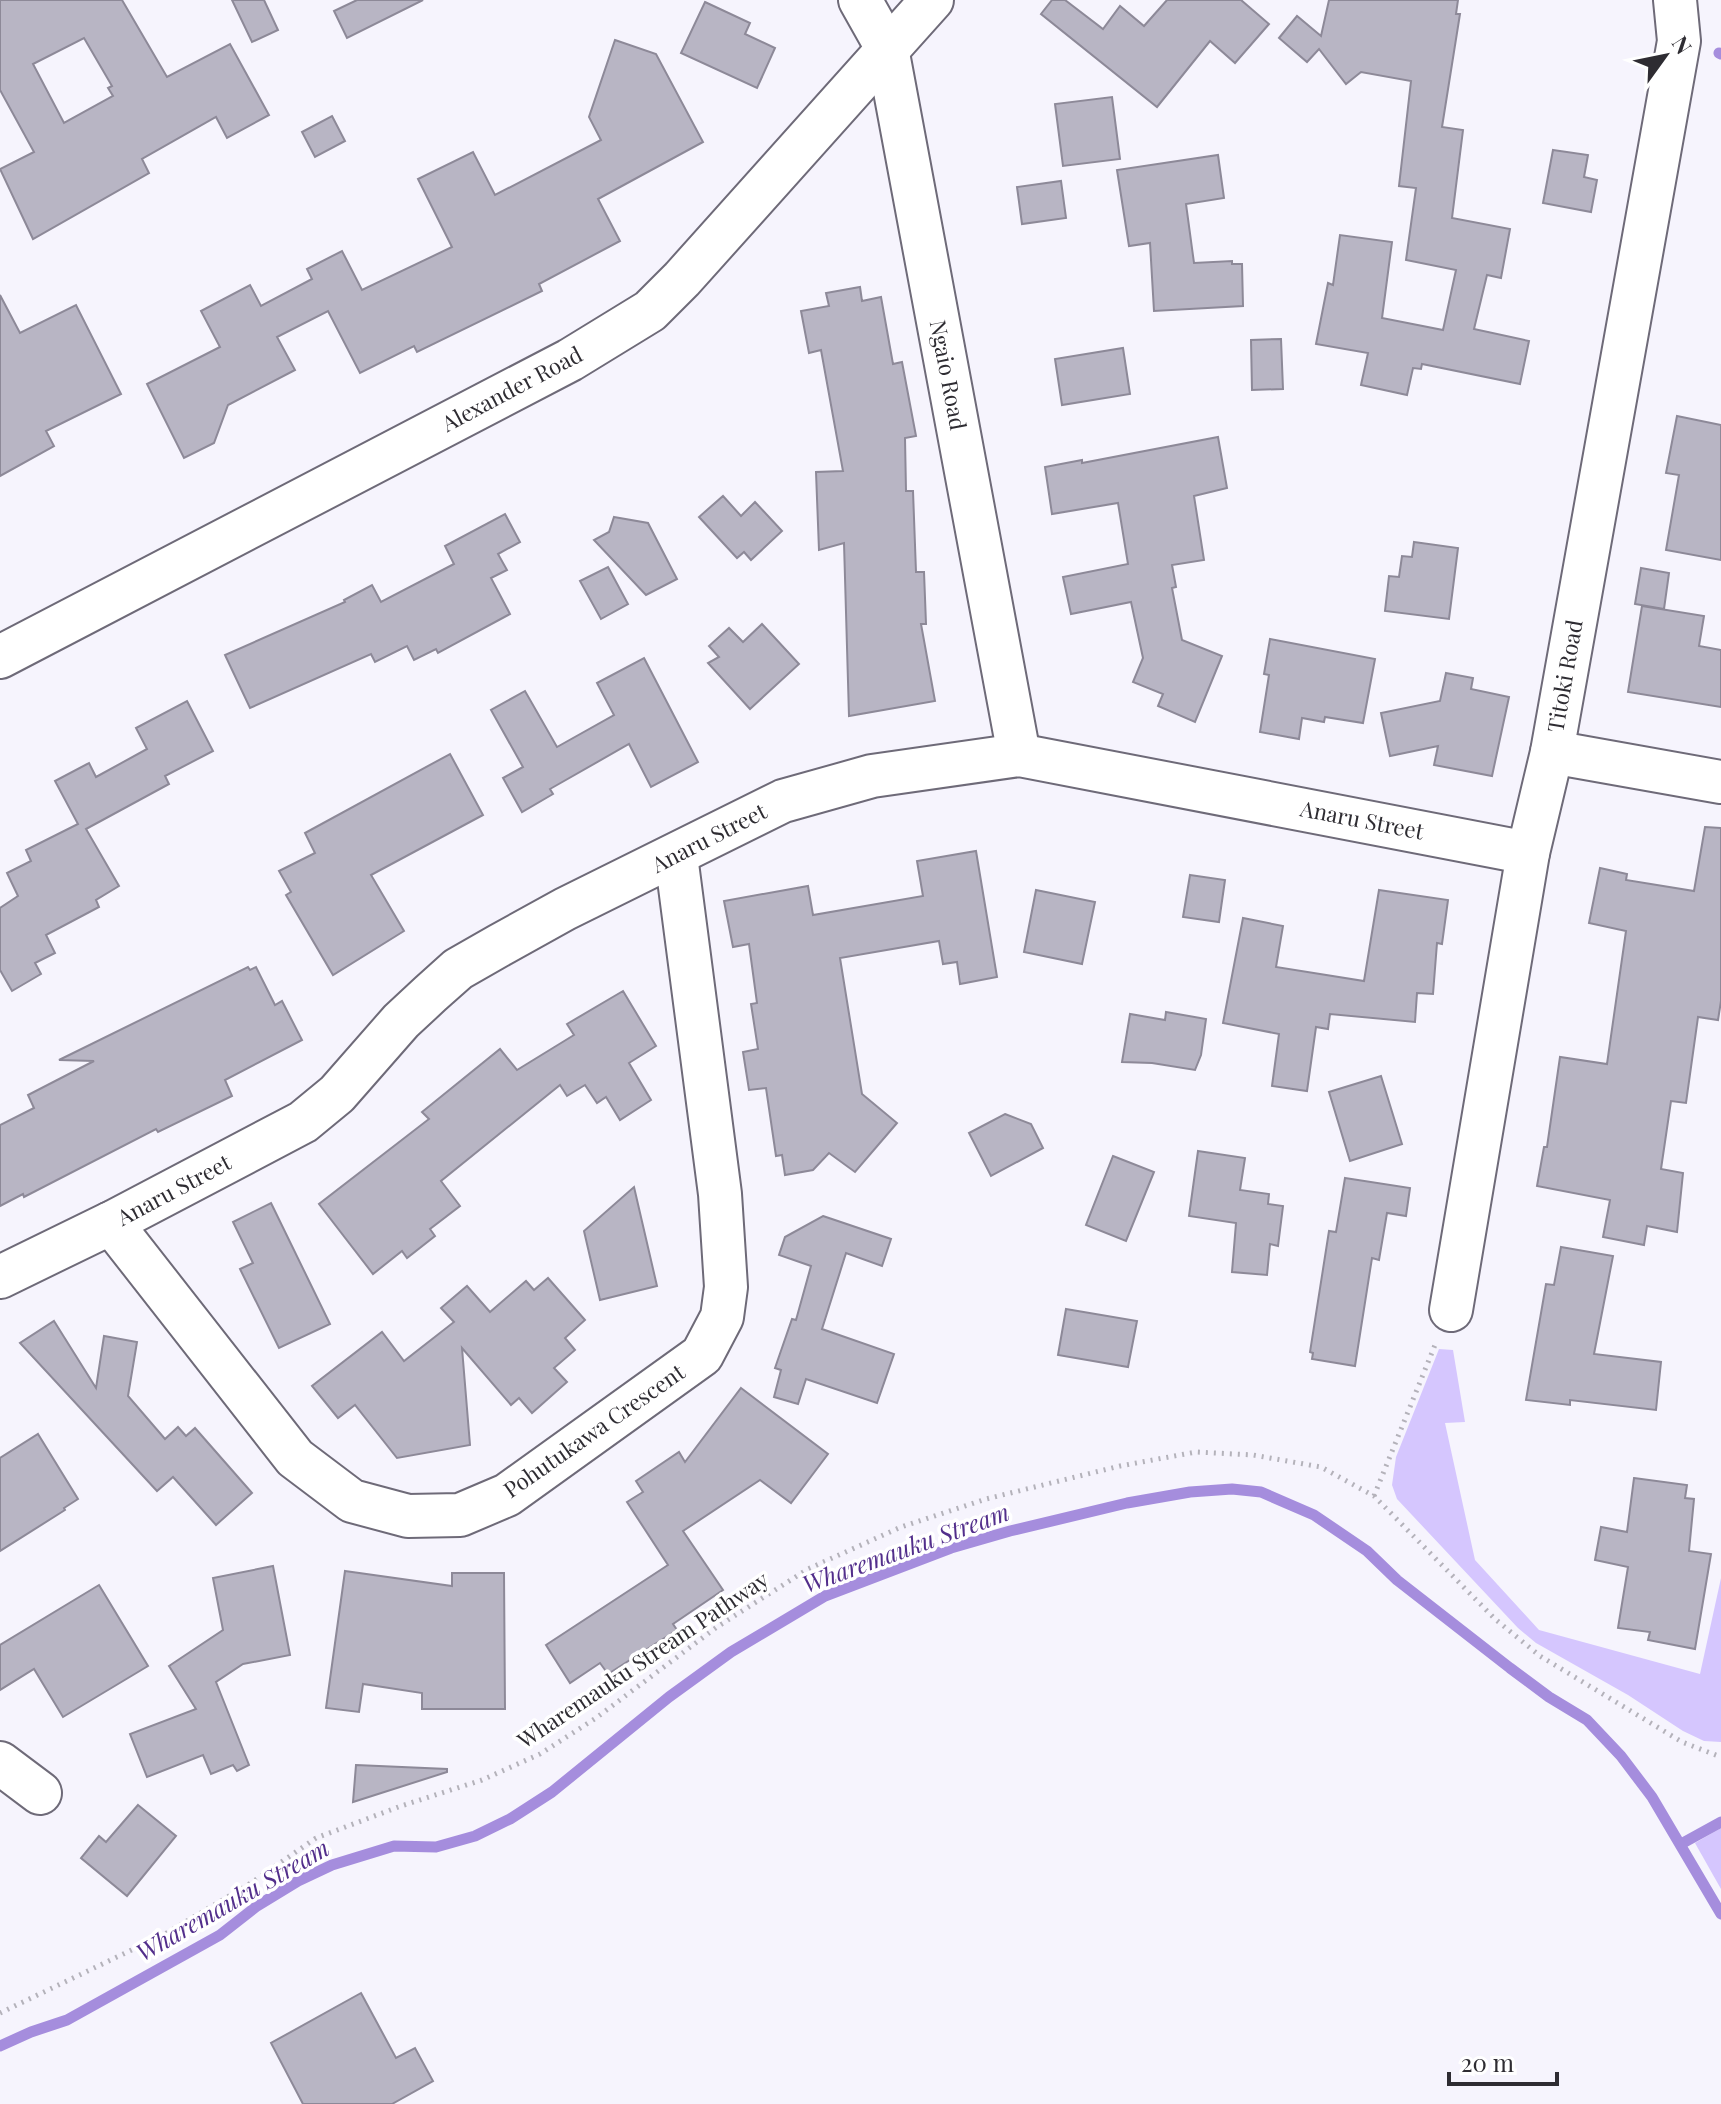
<svg xmlns="http://www.w3.org/2000/svg" width="1721" height="2104" viewBox="0 0 1721 2104" font-family="'Playfair Display',serif">
<style>
.green{fill:#d5c6fe}
.lines{fill:none;stroke-linecap:round;stroke-linejoin:round}
.stream{stroke:#a58ddd;stroke-width:11}
.building{fill:#b8b5c4;stroke:#8d8998;stroke-width:2;fill-rule:evenodd}
.minor-casing{stroke:#6e6a78;stroke-width:46}
.path{stroke:#b4b2ba;stroke-width:5;stroke-dasharray:2 6;stroke-linecap:butt}
.minor{stroke:#fff;stroke-width:42}
.labels{text-anchor:middle;stroke-width:7;stroke-linejoin:round;paint-order:stroke}
.street-label{font-size:22px;fill:#2e2c32;stroke:#fff}
.water-label{font-size:24px;font-style:italic;fill:#522e8b;stroke:#fff}
</style>
<rect width="100%" height="100%" fill="#f6f4fd"/>
<g class="green">
<path d="M1439,1349L1453,1350L1465,1422L1445,1423L1475,1560L1539,1630L1700,1674L1721,1578V1742L1704,1741L1683,1731L1628,1695L1536,1643L1518,1628L1397,1499L1392,1485L1396,1457Z"/>
<path d="M1721,1828V1889L1695,1843Z"/>
</g>
<g class="lines">
<g class="stream">
<path d="M1719,53L1721,54"/>
<path d="M1681,1844L1721,1822"/>
<path d="M0,2046L31,2032L67,2020L220,1935L257,1906L298,1881L332,1865L394,1846L436,1847L475,1836L510,1819L552,1792L669,1697L731,1652L825,1596L951,1548L1010,1531L1127,1503L1190,1492L1232,1489L1261,1492L1314,1515L1367,1551L1397,1580L1510,1668L1549,1697L1587,1720L1621,1756L1652,1797L1721,1914"/>
</g>
</g>
<g class="building">
<path d="M0,0H122L167,77L230,44L269,115L227,138L216,117L142,159L149,173L33,239L0,169L34,152L0,90ZM84,38L112,86L108,88L113,96L64,123L33,64Z"/>
<path d="M232,0H264L278,30L252,42Z"/>
<path d="M357,0H423L347,38L334,11Z"/>
<path d="M1052,0H1065L1103,29L1120,6L1144,26L1167,0H1241L1269,24L1235,63L1210,41L1157,107L1041,14Z"/>
<path d="M1329,0H1458L1456,14H1460L1442,127L1463,130L1452,218L1510,229L1501,278L1487,275L1474,329L1529,341L1520,384L1422,364L1421,369L1413,368L1407,395L1361,385L1368,353L1316,344L1328,283L1333,285L1340,235L1392,242L1382,318L1443,330L1456,270L1406,260L1416,188L1399,186L1411,81L1361,72L1346,84L1319,49L1307,62L1279,38L1297,16L1321,36Z"/>
<path d="M705,2L750,23L745,34L775,48L757,88L681,53Z"/>
<path d="M615,40L656,54L703,142L598,199L620,241L539,284L542,291L417,352L414,346L360,373L328,311L277,337L295,370L228,405L214,443L184,458L147,384L220,347L201,311L250,285L261,306L312,279L307,269L342,251L362,290L452,247L418,179L473,152L495,195L601,140L589,117Z"/>
<path d="M1112,97L1120,159L1063,166L1055,104Z"/>
<path d="M332,116L345,141L315,157L302,132Z"/>
<path d="M1553,150L1588,155L1584,177L1597,180L1591,212L1543,203Z"/>
<path d="M1218,155L1224,198L1186,204L1194,263L1232,261V264H1242L1243,306L1154,311L1150,243L1129,246L1117,170Z"/>
<path d="M1061,181L1066,218L1022,224L1017,187Z"/>
<path d="M860,287L862,301L881,297L893,364L902,362L916,436L905,438L906,491H913L916,572H924L926,624H921L935,701L849,716L844,543L819,550L816,472L843,471L821,350L809,353L801,311L829,306L826,293Z"/>
<path d="M0,295L20,333L76,305L121,394L46,431L54,446L0,476Z"/>
<path d="M1281,339L1283,389L1252,390L1251,340Z"/>
<path d="M1123,348L1130,394L1062,405L1055,359Z"/>
<path d="M1677,416L1721,425V560L1666,550L1679,475L1666,473Z"/>
<path d="M1218,437L1227,488L1194,496L1204,560L1172,565L1176,587L1172,588L1182,640L1222,656L1195,722L1158,706L1163,694L1133,682L1143,658L1131,602L1071,614L1063,577L1128,564L1118,503L1052,514L1045,467L1082,460V463Z"/>
<path d="M723,496L741,516L755,502L782,531L751,560L744,552L737,558L699,517Z"/>
<path d="M505,514L520,542L498,554L507,570L491,578L510,614L438,653L436,649L414,660L407,646L375,662L371,654L250,708L225,655L345,602L344,600L372,585L381,602L454,564L445,546Z"/>
<path d="M614,517L648,523L677,579L646,595L594,540L609,532Z"/>
<path d="M1414,542L1458,548L1449,619L1385,611L1389,576L1399,577L1402,556L1412,557Z"/>
<path d="M608,567L628,604L601,619L580,581Z"/>
<path d="M1641,568L1669,573L1664,609L1635,604Z"/>
<path d="M1642,606L1704,616L1699,646L1721,650V707L1628,692Z"/>
<path d="M762,624L799,664L750,709L708,663L719,657L709,646L729,628L743,642Z"/>
<path d="M1270,639L1375,659L1363,723L1325,717L1324,722L1302,718L1299,739L1260,732L1269,675L1264,674Z"/>
<path d="M644,658L698,762L651,787L629,744L550,789L553,794L522,812L503,778L523,767L491,710L525,691L557,747L614,715L597,683Z"/>
<path d="M1446,673L1473,678L1471,689L1509,697L1492,776L1434,765L1438,746L1390,756L1381,713L1440,701Z"/>
<path d="M187,701L213,751L165,776L169,784L86,829L119,886L96,900L99,907L46,935L55,953L35,963L41,974L12,991L0,970V908L18,896L7,873L31,861L26,850L78,824L55,781L89,763L96,777L147,749L136,728Z"/>
<path d="M450,754L483,815L371,875L404,931L333,975L286,895L291,892L279,871L315,853L305,833Z"/>
<path d="M1705,827L1721,828V1001L1718,1020L1698,1017L1686,1103L1671,1101L1661,1169L1683,1173L1677,1232L1647,1226L1644,1245L1603,1237L1610,1200L1537,1186L1544,1147H1547L1560,1057L1607,1064L1626,931L1589,923L1600,868L1627,874L1626,880L1694,891Z"/>
<path d="M976,851L997,977L960,984L957,962L943,964L939,941L840,958L862,1094L897,1123L855,1172L829,1153L813,1170L785,1175L782,1155L776,1156L766,1088L749,1090L743,1052L758,1049L751,1004L757,1003L749,944L733,947L724,901L808,886L813,915L923,896L917,861Z"/>
<path d="M1190,875L1225,880L1219,922L1183,917Z"/>
<path d="M1036,890L1095,902L1082,964L1024,952Z"/>
<path d="M1379,890L1448,900L1442,944L1437,943L1433,994L1417,993L1415,1022L1330,1014L1328,1029L1316,1027L1307,1091L1272,1086L1279,1034L1223,1023L1243,918L1283,926L1276,967L1364,981Z"/>
<path d="M248,967L250,970L256,967L275,1005L282,1001L302,1040L225,1080L232,1096L158,1132L156,1129L24,1197L23,1194L0,1206V1125L34,1108L28,1095L94,1061L59,1060Z"/>
<path d="M623,991L656,1046L629,1063L651,1100L620,1120L606,1097L597,1103L585,1085L567,1096L560,1085L441,1181L460,1206L430,1229L435,1236L407,1258L402,1251L373,1274L319,1204L429,1119L422,1112L500,1049L517,1070L574,1035L567,1024Z"/>
<path d="M1166,1012L1206,1019L1201,1055L1195,1070L1152,1063L1122,1062L1130,1014L1165,1020Z"/>
<path d="M1381,1076L1402,1144L1350,1161L1329,1092Z"/>
<path d="M1005,1114L1031,1124L1043,1148L991,1176L969,1133Z"/>
<path d="M1198,1151L1245,1158L1240,1190L1269,1194L1268,1204L1283,1206L1278,1246L1270,1244L1267,1275L1232,1272L1236,1223L1189,1216Z"/>
<path d="M1113,1156L1154,1172L1126,1241L1086,1225Z"/>
<path d="M1345,1178L1410,1188L1406,1216L1387,1213L1379,1260L1372,1258L1355,1366L1312,1359L1313,1353L1310,1352L1329,1231L1336,1232Z"/>
<path d="M634,1187L657,1286L600,1300L584,1231Z"/>
<path d="M271,1203L330,1324L279,1348L240,1269L253,1263L233,1222Z"/>
<path d="M823,1216L891,1239L882,1266L846,1253L822,1329L894,1354L877,1403L806,1379L798,1404L774,1397L781,1370L775,1368L792,1319L796,1320L811,1266L779,1255L785,1237Z"/>
<path d="M1561,1247L1613,1256L1594,1354L1661,1362L1656,1410L1570,1400V1405L1526,1400L1546,1284L1554,1285Z"/>
<path d="M548,1278L585,1320L565,1338L575,1350L554,1368L567,1382L532,1413L519,1398L511,1405L462,1348L470,1445L397,1458L355,1405L338,1418L312,1386L382,1332L404,1361L454,1322L441,1308L467,1286L490,1312L526,1281L534,1290Z"/>
<path d="M1066,1309L1137,1321L1128,1367L1058,1355Z"/>
<path d="M54,1321L96,1388L104,1336L137,1342L128,1396L165,1439L178,1427L186,1436L195,1428L252,1493L216,1525L173,1477L157,1491L20,1343Z"/>
<path d="M741,1388L828,1454L791,1503L760,1480L683,1531L723,1590L673,1624L677,1630L608,1674L600,1663L570,1683L546,1645L668,1565L627,1502L643,1492L636,1481L679,1452L685,1462Z"/>
<path d="M38,1434L78,1499L64,1508L65,1510L0,1551V1458Z"/>
<path d="M1634,1478L1687,1485L1685,1498L1694,1499L1689,1551L1711,1554L1695,1649L1648,1640L1650,1632L1618,1628L1628,1567L1595,1560L1601,1527L1627,1532Z"/>
<path d="M273,1566L290,1655L243,1664L216,1682L249,1765L237,1771L233,1765L211,1774L203,1755L147,1777L130,1734L196,1709L169,1666L223,1630L213,1578Z"/>
<path d="M345,1571L452,1586V1573H504L505,1709H422V1693L363,1684L359,1712L326,1708Z"/>
<path d="M99,1585L148,1666L63,1717L34,1669L0,1690V1645Z"/>
<path d="M356,1765L447,1769V1772L353,1802Z"/>
<path d="M138,1805L176,1836L127,1896L81,1858L99,1836L106,1842Z"/>
<path d="M361,1993L396,2058L415,2048L433,2081L392,2104H303L271,2043Z"/>
</g>
<g class="lines">
<g class="minor-casing">
<g id="minor">
<path d="M860,0L887,48L1019,755"/>
<path d="M0,657L570,360L650,311L682,279L932,0"/>
<path d="M1552,752L1721,782"/>
<path d="M111,1223L295,1458L352,1501L408,1516L460,1515L507,1495L702,1355L722,1317L726,1287L720,1194L676,856"/>
<path d="M0,1277L111,1223L303,1122L337,1094L401,1021L430,994L458,969L500,945L565,909L783,801L872,776L1019,755L1528,853"/>
<path d="M1451,1310L1528,853L1552,752L1679,41L1675,0"/>
<path d="M0,1763L40,1793"/>
</g>
</g>
<g class="path">
<path d="M1374,1496L1435,1345"/>
<path d="M0,2013L165,1934L251,1883L316,1838L401,1806L482,1780L540,1754L596,1718L717,1627L808,1569L901,1527L986,1499L1120,1466L1196,1452L1253,1455L1321,1467L1374,1496L1495,1619L1540,1656L1682,1742L1721,1757"/>
</g>
<use href="#minor" class="minor"/>
</g>
<g class="labels">
<g class="street-label">
<text transform="translate(948 375) rotate(79)" y="8">Ngaio Road</text>
<text transform="translate(512 389) rotate(-28)" y="8">Alexander Road</text>
<text transform="translate(1565 676) rotate(-80)" y="8">Titoki Road</text>
<text transform="translate(1362 820) rotate(11)" y="8">Anaru Street</text>
<text transform="translate(709 838) rotate(-27)" y="8">Anaru Street</text>
<text transform="translate(174 1190) rotate(-28)" y="8">Anaru Street</text>
<text transform="translate(594 1431) rotate(-35)" y="8">Pohutukawa Crescent</text>
<text transform="translate(643 1660) rotate(-34)" y="8">Wharemauku Stream Pathway</text>
</g>
<g class="water-label">
<text transform="translate(906 1549) rotate(-20)" y="8">Wharemauku Stream</text>
<text transform="translate(233 1901) rotate(-30)" y="8">Wharemauku Stream</text>
</g>
</g>
<g transform="translate(1665 56) rotate(57)" stroke="#ffffff" stroke-width="6" paint-order="stroke">
<path d="M0-6L14 30L0 20L-14 30Z" fill="#2e2c32"/>
<text y="-12" font-size="22" font-weight="bold" text-anchor="middle" fill="#2e2c32">N</text>
</g>
<path d="M1449 2072v12h108v-12" fill="none" stroke="#2e2c32" stroke-width="4"/>
<text x="1461" y="2072" font-size="24" fill="#2e2c32" stroke="#ffffff" stroke-width="6" paint-order="stroke">20 m</text>
</svg>
